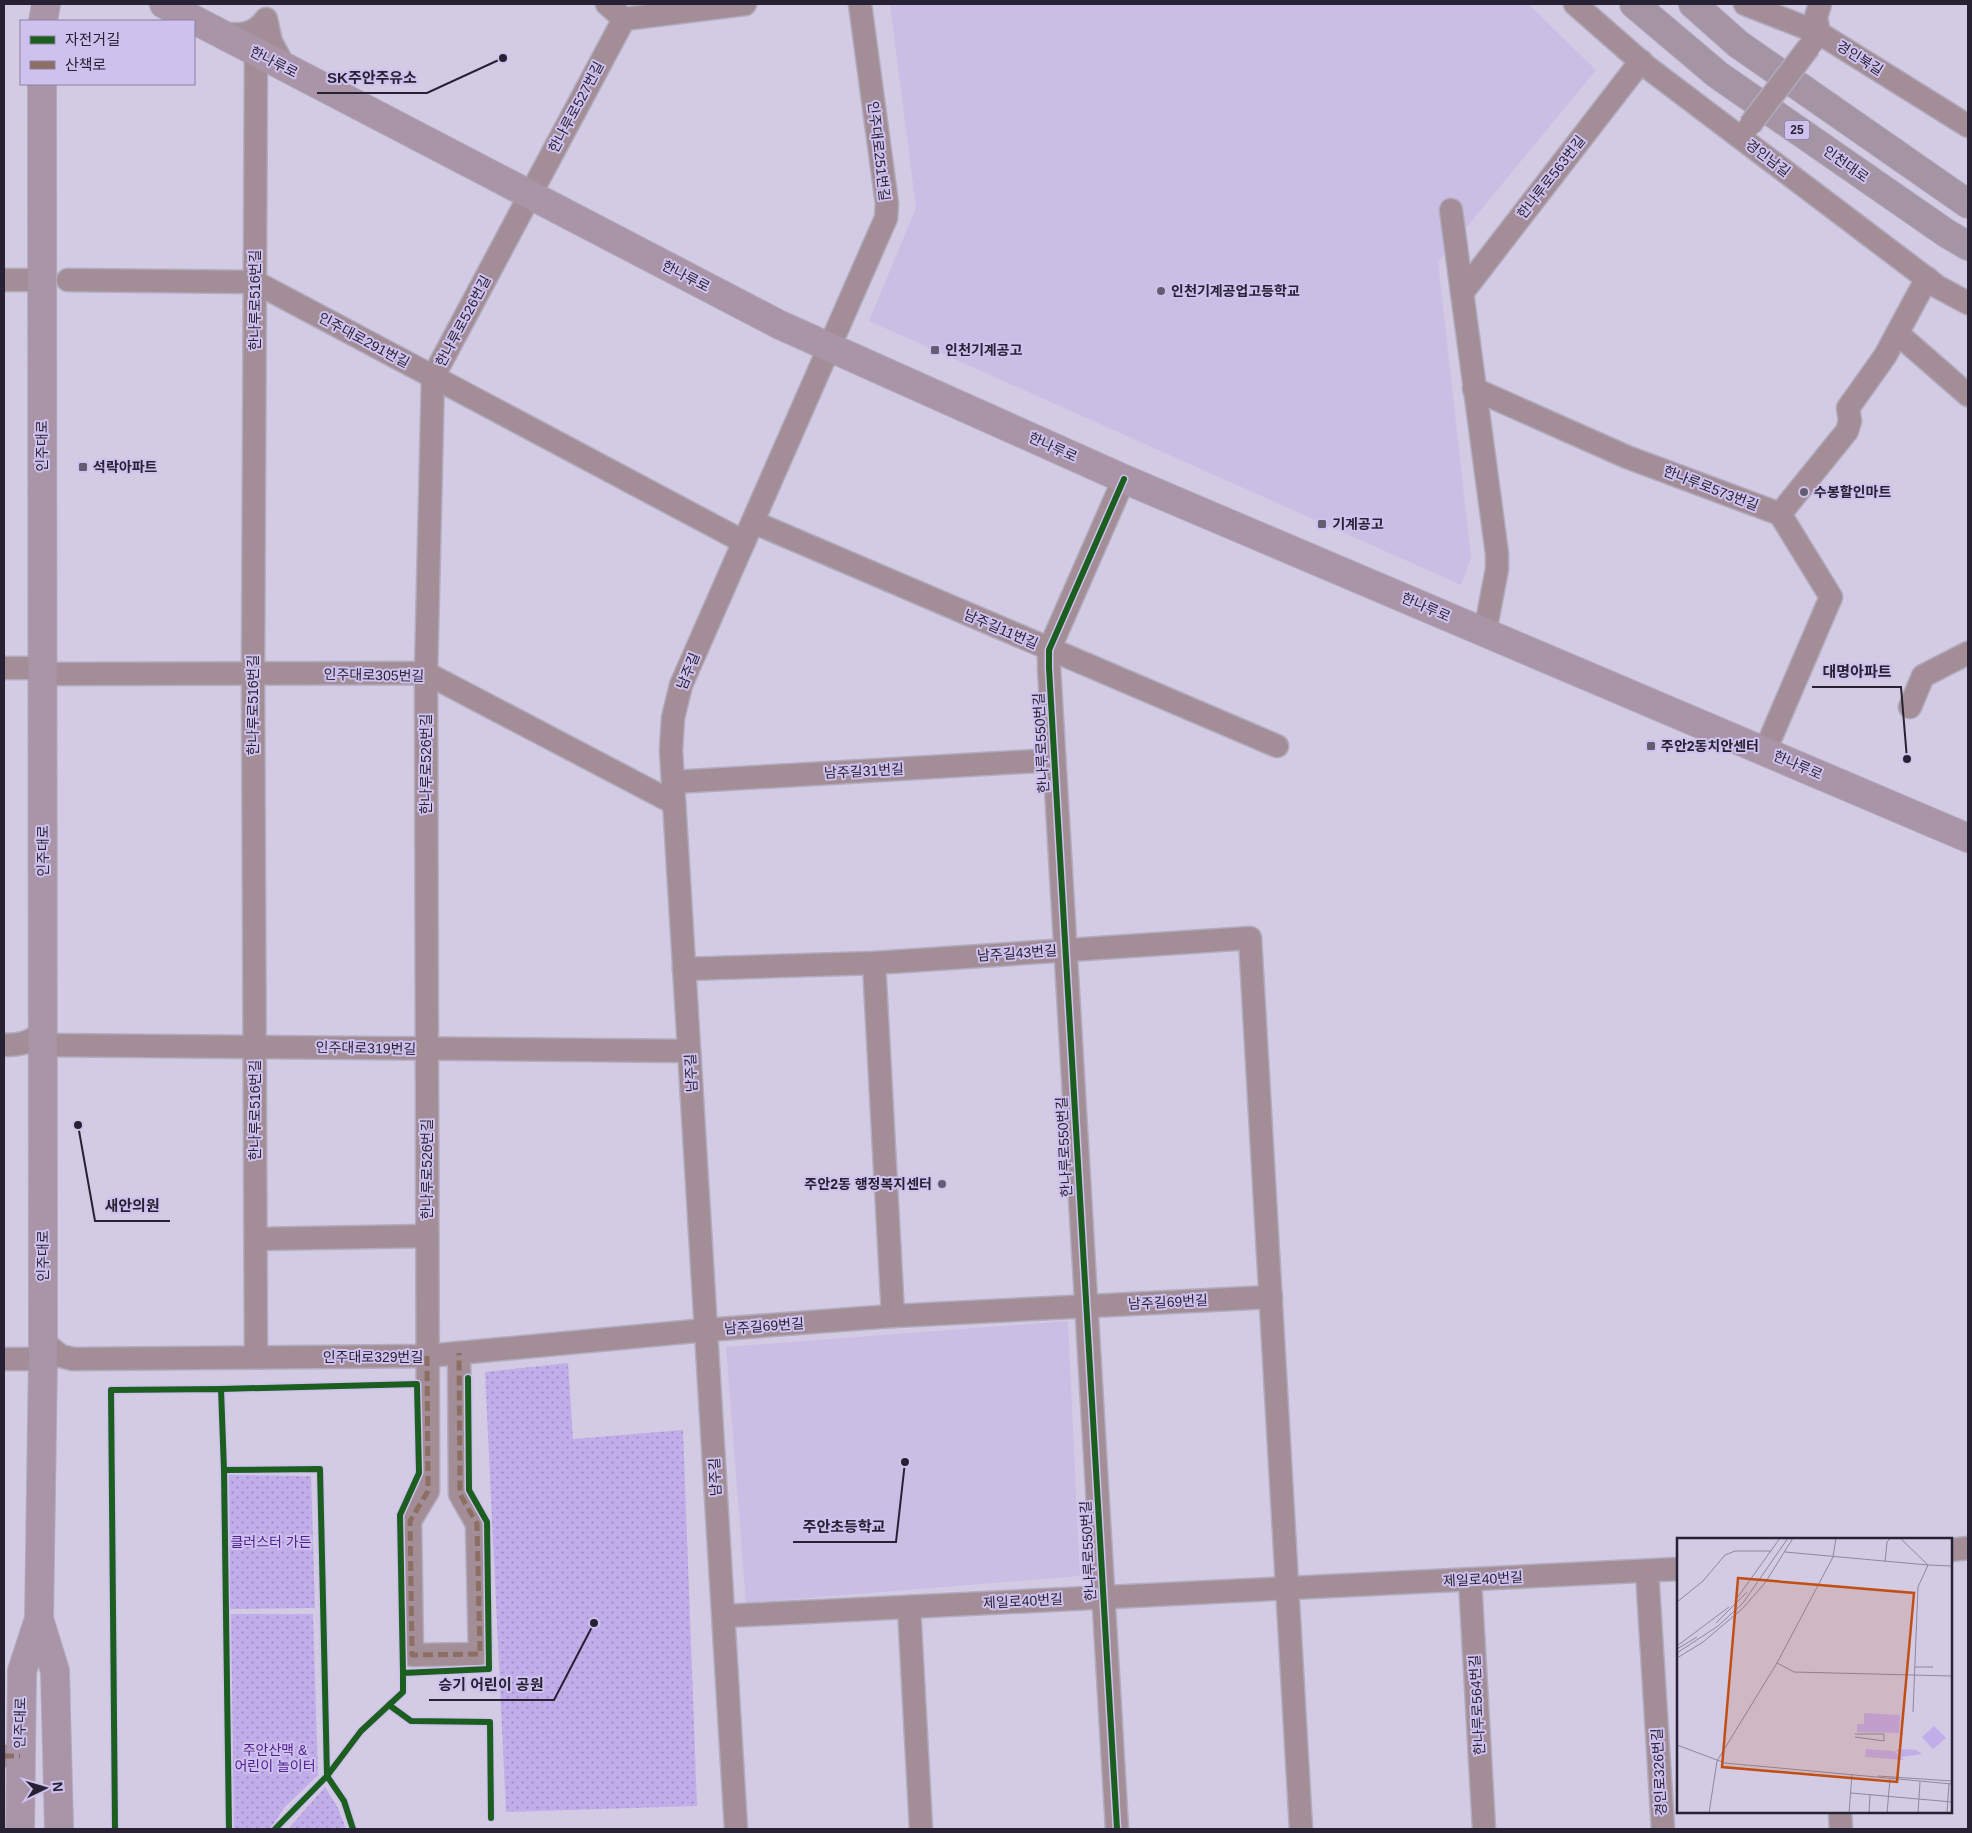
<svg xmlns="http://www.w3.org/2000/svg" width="1972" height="1833" viewBox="0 0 1972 1833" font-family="Arial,'Noto Sans KR',sans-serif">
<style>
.built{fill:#cabee5}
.park{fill:url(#park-dots)}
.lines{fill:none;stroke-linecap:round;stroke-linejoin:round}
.minor-casing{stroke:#b1abbe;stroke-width:25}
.major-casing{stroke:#b1abbe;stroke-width:30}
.highway-casing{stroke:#b1abbe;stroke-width:30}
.minor{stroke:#a38e98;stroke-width:22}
.major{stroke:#a994a8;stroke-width:28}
.highway{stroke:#a494a4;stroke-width:28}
.minor-bridge-casing{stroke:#b1abbe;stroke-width:25;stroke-linecap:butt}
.minor-bridge{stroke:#a38e98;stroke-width:22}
.quiet{stroke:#8d6e63;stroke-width:5;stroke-dasharray:10 5;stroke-linecap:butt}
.cycleway-casing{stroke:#cec1ed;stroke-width:9}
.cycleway{stroke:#1b5e20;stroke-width:6}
.poi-dot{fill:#635d71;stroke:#cec1ed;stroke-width:2}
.labels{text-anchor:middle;stroke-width:4;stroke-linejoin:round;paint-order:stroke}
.shield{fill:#cec1ed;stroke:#59526b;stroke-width:1}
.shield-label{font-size:12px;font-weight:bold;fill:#272233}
.street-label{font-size:14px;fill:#272233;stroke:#cec1ed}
.poi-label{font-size:14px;font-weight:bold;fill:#272233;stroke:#cec1ed;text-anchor:start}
.park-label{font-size:14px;fill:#511e8e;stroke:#cec1ed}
.inset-road{fill:none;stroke:#8e879d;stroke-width:1}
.view{fill:#c14e14;fill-opacity:0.15;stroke:#c14e14;stroke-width:2.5}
.inset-edge{fill:none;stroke:#272233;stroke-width:2.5}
.leader{fill:none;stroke:#272233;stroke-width:2}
.callout-dot{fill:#272233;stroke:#cec1ed;stroke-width:2}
.callout-label{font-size:15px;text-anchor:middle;font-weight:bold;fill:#272233;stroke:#cec1ed;stroke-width:4;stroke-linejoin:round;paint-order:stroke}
</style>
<defs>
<pattern id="park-dots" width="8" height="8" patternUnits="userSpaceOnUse" patternTransform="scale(1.25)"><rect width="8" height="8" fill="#c1adea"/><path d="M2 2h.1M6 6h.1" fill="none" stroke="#9d8cbe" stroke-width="1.8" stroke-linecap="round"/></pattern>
</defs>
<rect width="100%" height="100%" fill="#d2cbe3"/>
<g class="built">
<path d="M890,4H1528L1596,70L1438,262L1471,558L1461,585L869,321L916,208Z"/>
<path d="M1068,1321L1080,1576L746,1603L726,1347Z"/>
</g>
<g class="park">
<path d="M568,1363L573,1439L683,1430L697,1806L506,1812L485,1372Z"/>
<path d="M229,1475L311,1476L315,1608L230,1609Z"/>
<path d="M231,1614H313L318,1775L284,1808L270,1829H234Z"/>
<path d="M325,1787L338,1808L346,1829H288Z"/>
</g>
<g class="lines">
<g class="minor-casing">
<g id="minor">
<path d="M607,4L624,19"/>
<path d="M1575,4L1647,67L1938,287L1968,303"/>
<path d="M1745,4L1819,33L1968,126"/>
<path d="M220,34C240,35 254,36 266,19L271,42L285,68"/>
<path d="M1812,42L1819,33L1816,17L1820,4"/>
<path d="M1451,210L1497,554V569L1485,632"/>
<path d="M4,280H42"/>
<path d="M68,280L255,282L744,542"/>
<path d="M1462,293L1641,61"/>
<path d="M1898,334L1968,395"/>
<path d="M1474,389L1627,457L1780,514L1831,597L1765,751"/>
<path d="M1780,514L1847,431L1850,421L1848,408L1885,356L1927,278"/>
<path d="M753,522L1277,746"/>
<path d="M4,668H42"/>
<path d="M42,674L426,673L674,803"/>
<path d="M1910,707L1923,676L1968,653"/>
<path d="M673,782L1054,760"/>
<path d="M874,963L893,1316"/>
<path d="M684,969L874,963L1250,938L1301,1829"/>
<path d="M4,1045C19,1045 32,1043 43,1031"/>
<path d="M43,1045L689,1051"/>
<path d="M256,1239L427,1236"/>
<path d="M43,1342L61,1356L73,1359L427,1356L706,1330L893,1316L1271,1297"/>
<path d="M459,1353L460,1494L477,1524L480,1654L412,1655L410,1521L428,1491L426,673L433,377L624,19L745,4"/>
<path d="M256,1357L253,673L256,53"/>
<path d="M4,1359H43"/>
<path d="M1951,1550L1968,1548"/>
<path d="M1647,1571L1663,1829"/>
<path d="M1470,1580L1484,1829"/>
<path d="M909,1607L921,1829"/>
<path d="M724,1616L1678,1569"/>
<path d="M4,1756H20"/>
<path d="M1840,1812L1841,1829"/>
<path d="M736,1829L671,750L673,718L681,685L886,218L887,204L860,4"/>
<path d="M1117,1829L1049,668V650L1124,479"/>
</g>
</g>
<g class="major-casing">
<g id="major">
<path d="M164,4L780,325L1124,479L1968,838"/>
<path d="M43,21L46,4"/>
<path d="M39,1619L55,1671L59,1829"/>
<path d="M20,1829L22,1671L39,1619L43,1359L42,84"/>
</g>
</g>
<g class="highway-casing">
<g id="highway">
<path d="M1634,4L1718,75L1946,233L1968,246"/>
<path d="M1693,4L1738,44L1968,204"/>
</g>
</g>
<use href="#minor" class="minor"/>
<use href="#major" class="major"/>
<use href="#highway" class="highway"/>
<g class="minor-bridge-casing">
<path id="minor-bridge" d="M1750,125L1809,47"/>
</g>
<use href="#minor-bridge" class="minor-bridge"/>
<g class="quiet">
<path d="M427,1356L428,1491L410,1521L412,1655L480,1654L477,1524L460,1494L459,1353"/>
<path d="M4,1756H20"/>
</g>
<g class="cycleway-casing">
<g id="cycleway">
<path d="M221,1389L417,1384L419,1473L400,1515L403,1673"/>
<path d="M389,1705L411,1721L490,1722L491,1818"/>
<path d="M115,1829L111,1390L221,1389L224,1470"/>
<path d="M229,1829L224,1470L320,1469L327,1776L344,1801L353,1829"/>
<path d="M275,1829L327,1776L361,1731L403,1692V1673L489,1669L487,1522L469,1490L468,1378"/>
<path d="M1117,1829L1049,668V650L1124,479"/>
</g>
</g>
<use href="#cycleway" class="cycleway"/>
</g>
<g class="poi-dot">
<circle cx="1161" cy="291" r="5"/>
<rect x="930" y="345" width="10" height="10" rx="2.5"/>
<rect x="78" y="462" width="10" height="10" rx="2.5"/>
<circle cx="1804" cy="492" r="5"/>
<rect x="1317" y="519" width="10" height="10" rx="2.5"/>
<rect x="1646" y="741" width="10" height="10" rx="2.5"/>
<circle cx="942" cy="1184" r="5"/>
</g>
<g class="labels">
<rect class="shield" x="1784.5" y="120.5" width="25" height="19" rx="4"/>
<g class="shield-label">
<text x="1797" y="134">25</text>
</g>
<g class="street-label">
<text transform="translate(1860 58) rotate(32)" y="5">경인북길</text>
<text transform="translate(274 62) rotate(27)" y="5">한나루로</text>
<text transform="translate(576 107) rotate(-62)" y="5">한나루로527번길</text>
<text transform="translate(879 151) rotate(83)" y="5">인주대로251번길</text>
<text transform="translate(1768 158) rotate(37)" y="5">경인남길</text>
<text transform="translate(1846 164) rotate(35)" y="5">인천대로</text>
<text transform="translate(1551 177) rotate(-52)" y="5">한나루로563번길</text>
<text transform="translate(686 276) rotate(27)" y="5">한나루로</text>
<text transform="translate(255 300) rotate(-90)" y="5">한나루로516번길</text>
<text transform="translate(463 321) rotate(-62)" y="5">한나루로526번길</text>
<text transform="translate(364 340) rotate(28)" y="5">인주대로291번길</text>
<text transform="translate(42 446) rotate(-90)" y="5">인주대로</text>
<text transform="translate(1053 447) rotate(24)" y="5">한나루로</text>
<text transform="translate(1711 488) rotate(21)" y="5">한나루로573번길</text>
<text transform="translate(1426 607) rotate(23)" y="5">한나루로</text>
<text transform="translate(1001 629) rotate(23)" y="5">남주길11번길</text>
<text transform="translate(688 671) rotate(-68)" y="5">남주길</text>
<text transform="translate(374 675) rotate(1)" y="5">인주대로305번길</text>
<text transform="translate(253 705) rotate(-90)" y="5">한나루로516번길</text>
<text transform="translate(1041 743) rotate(-93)" y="5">한나루로550번길</text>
<text transform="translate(426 764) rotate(-90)" y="5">한나루로526번길</text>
<text transform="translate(1798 765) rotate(23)" y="5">한나루로</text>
<text transform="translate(864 771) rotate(-3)" y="5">남주길31번길</text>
<text transform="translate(43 851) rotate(-90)" y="5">인주대로</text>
<text transform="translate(1017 953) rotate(-4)" y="5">남주길43번길</text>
<text transform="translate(366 1048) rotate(1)" y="5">인주대로319번길</text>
<text transform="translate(691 1073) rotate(-93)" y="5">남주길</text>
<text transform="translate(255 1110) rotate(-90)" y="5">한나루로516번길</text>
<text transform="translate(1064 1147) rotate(-93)" y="5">한나루로550번길</text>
<text transform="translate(427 1169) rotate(-90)" y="5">한나루로526번길</text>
<text transform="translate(43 1256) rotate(-90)" y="5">인주대로</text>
<text transform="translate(1168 1302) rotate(-3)" y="5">남주길69번길</text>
<text transform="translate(764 1326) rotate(-4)" y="5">남주길69번길</text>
<text x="373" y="1362">인주대로329번길</text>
<text transform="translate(715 1477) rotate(-93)" y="5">남주길</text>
<text transform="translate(1088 1551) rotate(-93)" y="5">한나루로550번길</text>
<text transform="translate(1483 1579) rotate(-3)" y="5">제일로40번길</text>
<text transform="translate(1023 1601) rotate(-3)" y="5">제일로40번길</text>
<text transform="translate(1477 1705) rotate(-93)" y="5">한나루로564번길</text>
<text transform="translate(20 1723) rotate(-89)" y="5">인주대로</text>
<text transform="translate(1659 1772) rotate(-93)" y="5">경인로326번길</text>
</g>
<g class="poi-label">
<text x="1171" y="296">인천기계공업고등학교</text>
<text x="945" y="355">인천기계공고</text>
<text x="93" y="472">석락아파트</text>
<text x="1814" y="497">수봉할인마트</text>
<text x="1332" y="529">기계공고</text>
<text x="1661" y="751">주안2동치안센터</text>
<text x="932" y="1189" text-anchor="end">주안2동 행정복지센터</text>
</g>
<g class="park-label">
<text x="271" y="1547">클러스터 가든</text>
<text x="275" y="1755">주안산맥 &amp;<tspan x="275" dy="16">어린이 놀이터</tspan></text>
</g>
</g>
<g transform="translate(1677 1538)">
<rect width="275" height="275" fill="#d2cbe3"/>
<path d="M187,175L223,177L222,195L180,194V186H187ZM257,188L269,200L256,211L245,199ZM189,211L217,213L227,222L188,219ZM223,211L239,212L245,216L225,219L219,212Z" fill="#c1adea"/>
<path class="inset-road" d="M223,0L251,27L275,28M108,14L251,27L241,49L236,174M208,24L210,4L214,0M58,63L103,0M0,64L26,43L48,17L58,13H94M39,85L70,54M0,108L52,69M0,111L20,99M0,115L41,88L66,65L111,0M0,120L26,104L65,71L88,45L116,0M100,125L117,134L275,138M238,129H256M178,196H207V203L178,199M0,207L48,225L275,246M201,238L275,243M174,255L275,264M32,275L40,223L100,125L156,19L159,0M172,275L175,236M192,275L193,257M210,275L213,241M241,275L243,244M270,275L272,245"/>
<path class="view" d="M61,40L237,55L220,244L45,229Z"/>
<rect width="275" height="275" class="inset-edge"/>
</g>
<path class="leader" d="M503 58L427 93H317M1907 759L1901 687H1812M78 1125L95 1221H170M905 1462L896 1542H793M594 1623L554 1700H429"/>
<g class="callout-dot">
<circle cx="503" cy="58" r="5"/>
<circle cx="1907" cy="759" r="5"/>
<circle cx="78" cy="1125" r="5"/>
<circle cx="905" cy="1462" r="5"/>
<circle cx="594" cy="1623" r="5"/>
</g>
<g class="callout-label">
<text x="372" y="83">SK주안주유소</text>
<text x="1857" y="677">대명아파트</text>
<text x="132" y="1211">새안의원</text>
<text x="844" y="1532">주안초등학교</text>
<text x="491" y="1690">승기 어린이 공원</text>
</g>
<rect width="1972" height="1833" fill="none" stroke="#272233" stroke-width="10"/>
<rect x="20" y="20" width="175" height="65" fill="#cec1ed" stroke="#8b81a3"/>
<rect x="30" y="36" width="25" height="8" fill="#1b5e20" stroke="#8b81a3"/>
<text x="65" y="45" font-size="15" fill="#272233">자전거길</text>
<rect x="30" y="61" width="25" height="8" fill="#8d6e63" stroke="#8b81a3"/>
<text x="65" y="70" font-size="15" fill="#272233">산책로</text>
<g transform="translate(45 1788) rotate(85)" stroke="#cec1ed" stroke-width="4" paint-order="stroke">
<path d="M0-4L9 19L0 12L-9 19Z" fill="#272233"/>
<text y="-8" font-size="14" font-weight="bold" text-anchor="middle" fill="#272233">N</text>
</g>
</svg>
